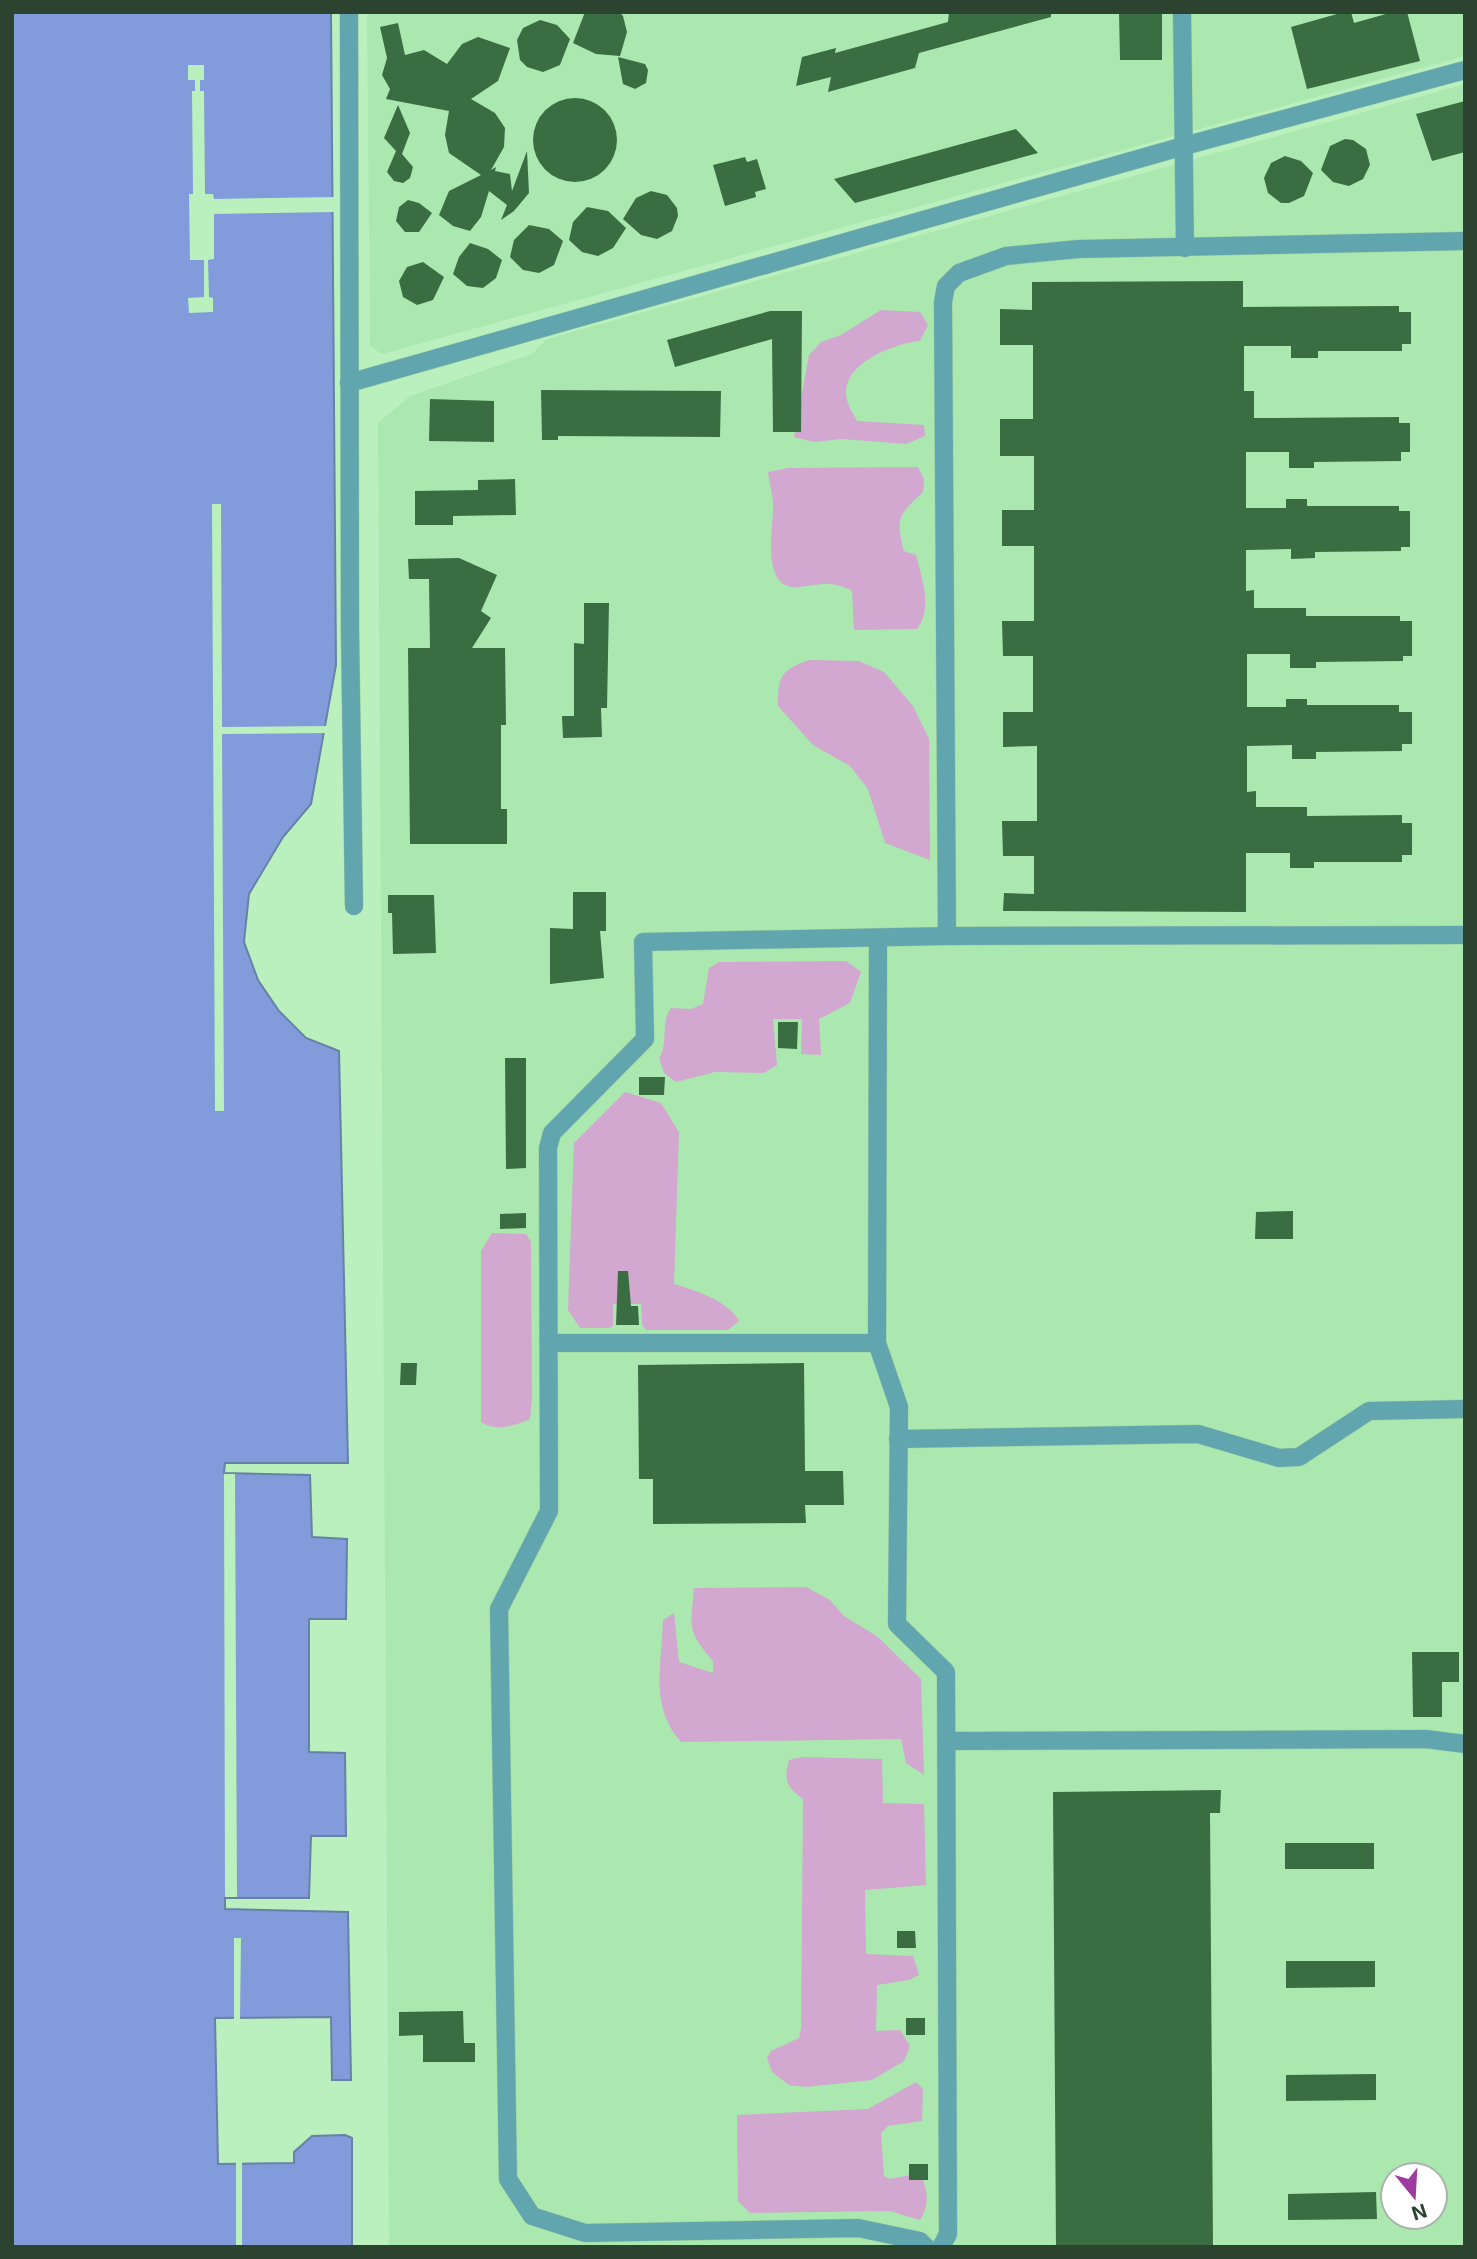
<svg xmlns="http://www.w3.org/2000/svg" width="1477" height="2259" viewBox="0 0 1477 2259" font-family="Inter,sans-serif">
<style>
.built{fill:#aae8b0;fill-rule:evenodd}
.green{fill:#d2a7d0}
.water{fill:#829bda;stroke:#6881a7;stroke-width:2}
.pier{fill:#b9f0be}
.building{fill:#3a6d42}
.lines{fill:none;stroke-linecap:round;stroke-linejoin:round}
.minor-casing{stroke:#9dcda1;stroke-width:19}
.minor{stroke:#61a5af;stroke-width:18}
</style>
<rect width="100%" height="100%" fill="#b9f0be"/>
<g class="built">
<path d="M367,12H1465V56L382,354L370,346Z"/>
<path d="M1465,84V2247H389L378,423L410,396L532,354L547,339ZM1393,2175H1435V2217H1393Z"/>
</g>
<g class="green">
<path d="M881,310L920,312L928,325L920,341C896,343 848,361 846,390C845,401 852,412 857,421L924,425L925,436L906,444L842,439L814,442L794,437L809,355L821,342L841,335Z"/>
<path d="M918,467L924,479L923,492C899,515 895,516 904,551L916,555C922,580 933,607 917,629L854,630L852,591C832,580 820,585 799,587C759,591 774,528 773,505C773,494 769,483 768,472L788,468Z"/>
<path d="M809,660L859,661L884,672L913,706L929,739L930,860L885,843L868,789L850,766L813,745L778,706C778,676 781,670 809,660Z"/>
<path d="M846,961L861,972L850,1003L819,1019L821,1055L801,1054L802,1019H773L777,1065L764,1073L715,1072L676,1082L664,1073L659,1058C669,1043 660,1022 671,1008L691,1009L703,1004L709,968L719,962Z"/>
<path d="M625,1092L661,1103L679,1132L674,1284C694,1290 729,1301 739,1321L728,1330H646L642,1325L641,1304H613V1326L609,1328H580L568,1310L574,1143Z"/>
<path d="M492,1233L526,1234L531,1242L532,1398L530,1419C514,1426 496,1432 481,1422V1251Z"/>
<path d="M806,1587L830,1600L844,1616L878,1637L921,1679L924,1775L906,1763L901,1739L681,1742C649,1706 662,1664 663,1620L674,1613L679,1662L713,1673V1661C686,1630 691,1627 694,1588Z"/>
<path d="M802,1757L882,1759L883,1803L924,1804L926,1885L865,1890L866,1954L913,1956L919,1975L909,1980L877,1985L876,2031L900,2030L910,2046L904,2061L872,2080L806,2087L789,2085L772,2072L767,2058L771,2051L799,2038L801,2028L803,1799C787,1787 783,1780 789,1760Z"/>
<path d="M916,2082L923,2089L922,2121L888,2126L881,2133L884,2176L890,2179L920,2173C928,2191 930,2204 920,2220L890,2211L750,2213L738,2201L737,2115L868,2109Z"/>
</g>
<path class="water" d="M12,12H331L336,665L311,804L283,837L249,894L244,942L258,980L279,1011L306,1038L339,1051L348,1463H225L224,1473L310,1475L312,1537L347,1539L346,1619H309V1752L345,1753L346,1836H311L309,1898H225V1909L348,1912L351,2080H332L331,2017L215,2018L218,2164L294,2163V2152L312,2136L345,2135L352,2138V2247H12Z"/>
<g class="pier">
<path d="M188,65H204V80H200V91H204L205,194H213L214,199L336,197V212L214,214V259L208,260L209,297L213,298V312L189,313L188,298L204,297V260H190L189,194H193L192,91H195V80H188Z"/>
<path d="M212,504H221L222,727L328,726L327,733L222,734L224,1111H215Z"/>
<path d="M224,1474H235L237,1897H225Z"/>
<path d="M234,1938H241L240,2021H234Z"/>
<rect x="236" y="2162" width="6" height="85"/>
</g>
<g class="building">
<path d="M585,12H619L623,16L627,32L620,56L596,54L573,43Z"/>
<path d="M949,12H1051V17L919,53L915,68L828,92L831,77L796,86L802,57L836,48L835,53L948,22Z"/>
<path d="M1119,12H1162V60H1120Z"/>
<path d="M1344,12H1351L1354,23L1393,12H1407L1420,61L1307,89L1291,27Z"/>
<path d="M540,20L557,25L570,39L560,65L543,72L527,67L520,60L517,40L523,28Z"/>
<path d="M398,23L405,55L424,50L447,64L462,44L478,37L510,48L498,81L471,99L495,113L505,128L504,147L491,170L496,167L495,171L510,174L512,191L527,151L529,193L514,211L501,220L507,205L489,191L481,217L470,231L453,226L439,215L449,191L481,175L449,153L445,135L449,111L386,99L390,89L382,75L387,58L380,27Z"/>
<path d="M618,57L645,64L648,70L646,83L635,89L623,84Z"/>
<circle cx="575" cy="140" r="42"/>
<path d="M1465,101V152L1432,161L1416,114Z"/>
<path d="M398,105L410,133L402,154L413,167L410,178L403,183L394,181L387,172L396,151L384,138Z"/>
<path d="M1016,129L1038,153L855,203L834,179Z"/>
<path d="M1345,139L1353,140L1366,149L1370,165L1363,179L1349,186L1333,182L1321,170L1330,146Z"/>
<path d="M1285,156L1301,161L1313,173L1304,196L1289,203H1281L1268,193L1264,178L1271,163Z"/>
<path d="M745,157L747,162L757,159L766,189L755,192L756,197L725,206L713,165Z"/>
<path d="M651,191L667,195L677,208L678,216L672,231L657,239L641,235L623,219L636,198Z"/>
<path d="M408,200L419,203L432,213L419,232H405L396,221L399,207Z"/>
<path d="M587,207L608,211L626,228L613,248L598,256L582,252L569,240L573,222Z"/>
<path d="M529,225L549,229L563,241L554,265L539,273L523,270L510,257L514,240Z"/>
<path d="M470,243L488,249L502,260L496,278L483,288L467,286L453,274L459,257Z"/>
<path d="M423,262L444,277L433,300L417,305L403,297L399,281L407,267Z"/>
<path d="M1243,281V307L1399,306V312H1411V344H1402V351H1318V358H1291V346H1244V391H1254V418L1399,417V423H1410V452H1401V461L1314,462V468H1289V452H1246V508H1286V499H1307V506H1399V511H1410V547H1401V551L1315,552V558L1291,559V549L1246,550V591L1254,590V608H1306V616H1400V621H1412V656H1403V661L1316,662V668H1290V654H1247V707H1286V699H1307V705H1399V712H1412V744H1402V751L1316,752V759H1292V745L1247,746V792L1256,791V807H1307V816L1402,815V823H1412V855H1402V862H1314V868H1290V853H1246V912L1003,911L1004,893L1034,894V856H1003L1002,821H1037V746L1003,747V712H1033V656H1003L1002,621H1034V546H1002V510H1034V456H1000V419H1033V345H1000V309L1032,310V282Z"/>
<path d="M770,311H802L801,432H773L772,339L675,367L667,340Z"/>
<path d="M541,390L721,391L720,437L558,436V440H542Z"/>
<path d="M430,399L494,401V442L429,441Z"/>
<path d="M515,479L516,515L453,516V525H415V491L478,490V480Z"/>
<path d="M459,558L497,575L481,611L491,618L472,648H505L506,725H501V809H507V844H410L408,648H430L429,579H409L408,559Z"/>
<path d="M584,603H609L607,708H601L602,737L563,738L562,716H574V643L584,644Z"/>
<path d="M573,892H606V931H600L604,978L550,984V928L573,929Z"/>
<path d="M388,895H434L436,953L393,954L392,913H388Z"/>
<path d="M778,1022H798L797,1049L778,1048Z"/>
<path d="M505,1058H526V1168L506,1169Z"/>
<path d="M639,1077H665L664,1095H639Z"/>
<path d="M1293,1211V1239H1255L1256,1212Z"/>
<path d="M526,1213V1228L500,1229V1214Z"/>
<path d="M618,1271H628L631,1306H638L639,1325H616Z"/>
<path d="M401,1363H417L416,1385H400Z"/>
<path d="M804,1363L805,1471H843L844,1505H805L806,1523L653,1524V1479H639L638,1365Z"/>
<path d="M1412,1652H1459V1682H1442V1717H1413Z"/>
<path d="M1221,1790L1220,1813H1210L1213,2247H1056L1053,1792Z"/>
<rect x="1285" y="1843" width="89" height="26"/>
<path d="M897,1931H915L916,1948H897Z"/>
<path d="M1286,1961H1375V1987L1286,1988Z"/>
<path d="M463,2011L464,2043H475V2062H423V2035L399,2036V2012Z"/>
<rect x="906" y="2018" width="19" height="17"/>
<path d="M1376,2074V2100L1286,2101V2075Z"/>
<rect x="909" y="2164" width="19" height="16"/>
<path d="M1376,2192L1377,2219L1288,2220V2194Z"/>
</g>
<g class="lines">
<g class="minor-casing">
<g id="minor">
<path d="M349,12L350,630L354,906"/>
<path d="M1182,12L1185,248"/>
<path d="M349,383L1184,146L1465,70"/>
<path d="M947,936L943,302L946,286L959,273L1006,256L1079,249L1465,241"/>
<path d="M878,939L877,1343L899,1407L897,1624L946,1672L948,2234L941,2247"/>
<path d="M549,1343H877"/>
<path d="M898,1439L1198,1434L1279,1458L1299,1457L1369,1411L1465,1409"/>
<path d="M947,1741L1426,1739L1465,1744"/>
<path d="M926,2247L920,2241L858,2228L585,2233L532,2216L508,2179L499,1609L549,1511L548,1148L552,1133L645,1039L643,942L947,936L1465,935"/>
</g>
</g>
<use href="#minor" class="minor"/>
</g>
<rect width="1477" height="2259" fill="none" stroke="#2c432f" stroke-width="28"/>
<g transform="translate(1414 2196) rotate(162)"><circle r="33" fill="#ffffff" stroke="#abb4ac" stroke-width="2"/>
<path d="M0-5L12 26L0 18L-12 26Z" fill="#9f3ba0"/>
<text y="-10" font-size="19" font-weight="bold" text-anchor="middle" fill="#2c432f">N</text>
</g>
</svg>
